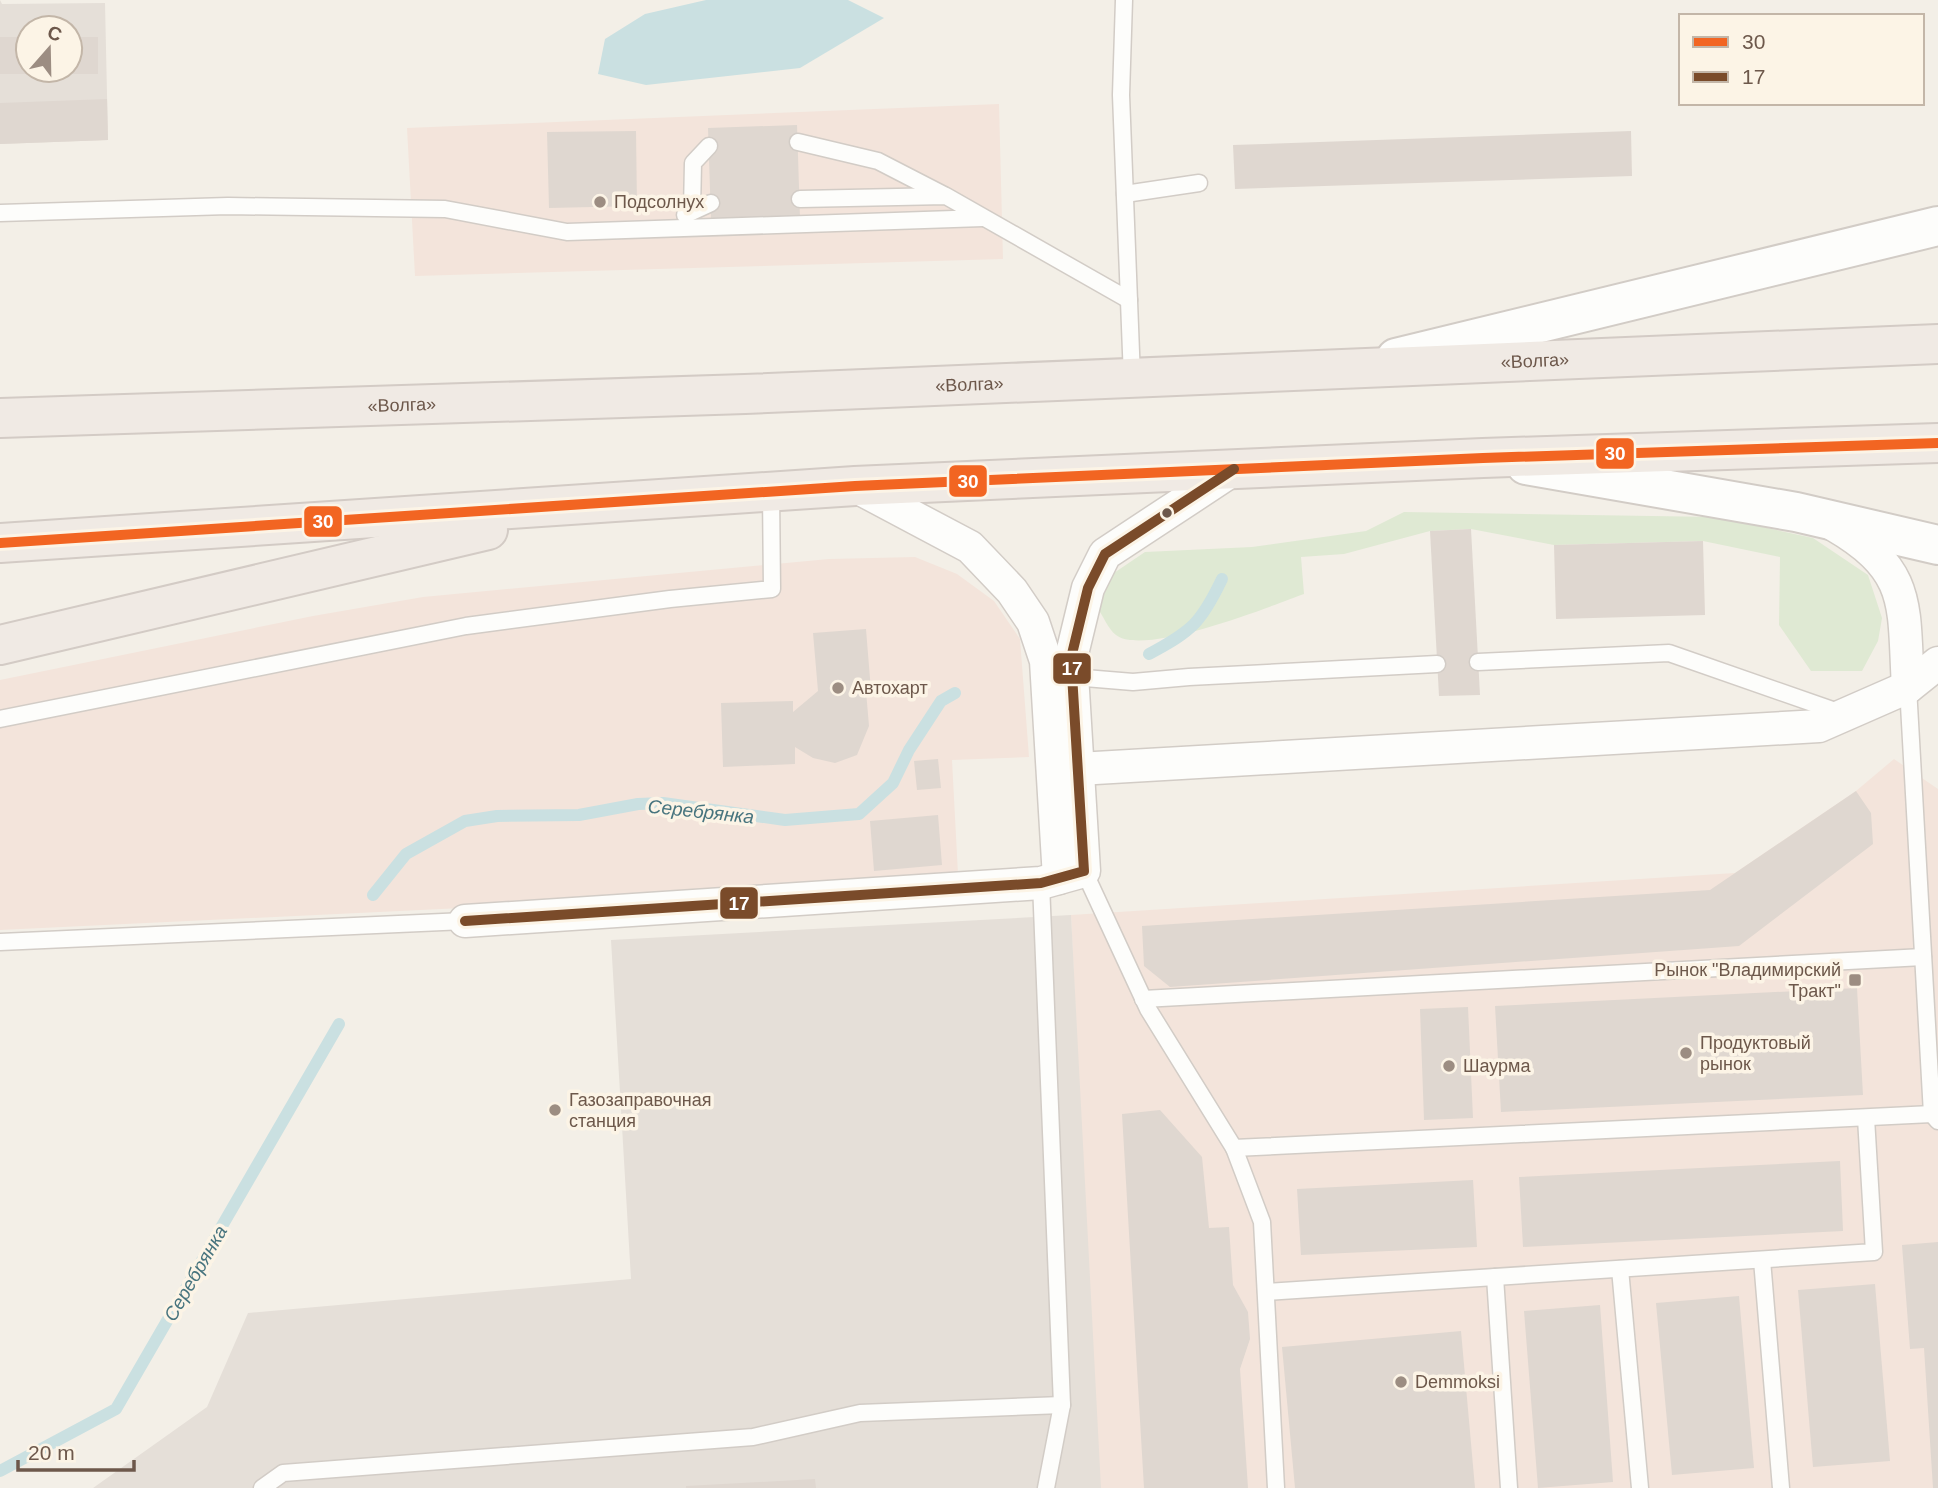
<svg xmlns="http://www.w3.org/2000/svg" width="1938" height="1488" viewBox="0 0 1938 1488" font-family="Arial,sans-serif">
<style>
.commercial{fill:#f3e4db}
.industrial{fill:#e5dfd8;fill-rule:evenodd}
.green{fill:#dfe9d3}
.water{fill:#cae0e1}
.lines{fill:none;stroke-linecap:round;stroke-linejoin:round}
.stream{stroke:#cae0e1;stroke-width:12}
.building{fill:#dfd7d0}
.service-casing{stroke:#d2ccc6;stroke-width:19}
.minor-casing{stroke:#d2ccc6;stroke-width:35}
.tertiary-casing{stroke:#d2ccc6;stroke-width:42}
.trunk-casing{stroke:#d3cbc5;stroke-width:42}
.service{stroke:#fdfdfb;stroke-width:16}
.minor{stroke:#fdfdfb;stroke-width:32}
.tertiary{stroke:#fdfdfb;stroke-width:38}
.trunk{stroke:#f0eae4;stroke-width:38}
.bus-1-casing{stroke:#fcf4e6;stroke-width:16}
.bus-2-casing{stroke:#fcf4e6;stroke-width:16}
.bus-1{stroke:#f26522;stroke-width:10}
.bus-2{stroke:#7a4b2a;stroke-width:10}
.poi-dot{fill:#9c8d82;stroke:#fcf4e6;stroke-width:2.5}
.bus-dot{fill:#6d584b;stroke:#fcf4e6;stroke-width:2.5}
.labels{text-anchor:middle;stroke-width:7;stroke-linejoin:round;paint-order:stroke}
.poi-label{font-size:18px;fill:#6d584b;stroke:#fcf4e6;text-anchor:start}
.street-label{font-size:18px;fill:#6d584b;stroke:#fcf4e6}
.water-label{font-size:19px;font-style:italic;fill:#47747e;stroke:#fcf4e6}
.line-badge{stroke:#fcf4e6;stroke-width:2.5}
.badge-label{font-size:19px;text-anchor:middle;font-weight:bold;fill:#fff}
</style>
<rect width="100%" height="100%" fill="#f3efe7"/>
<g class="commercial">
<path d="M999,104L1003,259L415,276L407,128Z"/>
<path d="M915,557L957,574L994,601L1020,639L1029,757L952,760L958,874L483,907L0,930V680L313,616L423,597L829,559Z"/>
<path d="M1894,759L1938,789V1488H1098L1071,915L1735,873L1856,791Z"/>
</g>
<g class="industrial">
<path d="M0,0L2,4L105,3L108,140L0,144ZM28,28H70V70H28Z"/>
<path d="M1071,915L1101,1488H93L207,1407L248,1313L631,1279L611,940Z"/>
</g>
<path class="green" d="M1404,512L1716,517L1813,538L1868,575L1882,618L1878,641L1862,671H1811L1779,625L1780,557L1703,541L1554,545L1471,529L1430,531L1344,554L1301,557L1304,594C1271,606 1144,657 1116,635C1108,629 1103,615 1097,608L1108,577L1145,552L1252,547L1366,531Z"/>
<path class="water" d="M706,0H848L884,18L800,68L646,85L598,74L605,39L645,14Z"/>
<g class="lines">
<g class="stream">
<path d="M1149,654C1192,631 1201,623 1222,579"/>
<path d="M373,895L406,854L465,821L497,816L579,815L638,804L663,803L785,820L859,814L893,783L909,750L941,701L955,693"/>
<path d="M0,1471L116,1409L339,1024"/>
</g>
</g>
<g class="building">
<path d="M0,37H28V70H70V37H98V74H0Z"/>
<path d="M107,99L108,140L0,144V103Z"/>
<path d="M797,125L800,218L711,220L708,128Z"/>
<path d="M636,131L637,206L549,208L547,132Z"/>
<path d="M1631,131L1632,176L1235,189L1233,145Z"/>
<path d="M1471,529L1480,695L1439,696L1430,531Z"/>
<path d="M1703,541L1705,615L1556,619L1554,545Z"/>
<path d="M866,629L871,691H866L869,726L857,755L835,763L813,758L795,747V764L723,767L721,703L793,701V712L818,691L813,633Z"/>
<path d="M938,759L941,788L917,790L914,761Z"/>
<path d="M1856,791L1871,813L1873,844L1739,946L1170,987L1144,966L1142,926L1710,890Z"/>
<path d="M938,815L942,865L874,871L870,821Z"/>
<path d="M1857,988L1863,1095L1501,1112L1495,1006Z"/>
<path d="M1468,1007L1473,1118L1424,1120L1420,1009Z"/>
<path d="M1160,1110L1202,1157L1209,1228L1229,1227L1233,1285L1248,1312L1250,1339L1240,1369L1248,1488H1144L1122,1114Z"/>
<path d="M1840,1161L1843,1231L1523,1247L1519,1177Z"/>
<path d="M1473,1180L1477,1247L1301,1255L1297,1189Z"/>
<path d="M1938,1242V1488H1933L1924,1348L1910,1349L1902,1245Z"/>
<path d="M1875,1284L1890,1461L1813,1467L1798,1290Z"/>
<path d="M1739,1296L1754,1468L1672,1475L1656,1303Z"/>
<path d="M1600,1305L1613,1482L1538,1488L1524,1311Z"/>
<path d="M1461,1331L1475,1488H1295L1282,1347Z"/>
<path d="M815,1479L816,1488H686V1486Z"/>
</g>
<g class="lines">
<g class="service-casing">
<g id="service">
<path d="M1124,0L1121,95L1132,378"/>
<path d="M798,142L878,161L944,195"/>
<path d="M1125,194L1199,183"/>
<path d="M800,199L946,196L1129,300"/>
<path d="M692,210L693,163L709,146"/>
<path d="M0,213L228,206L445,209L567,232L983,218"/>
<path d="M685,215L711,203"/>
<path d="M1478,662L1669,653L1844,714"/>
<path d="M1073,677L1133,682L1189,677L1437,664"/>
<path d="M1908,687L1932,1114L1938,1121"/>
<path d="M0,719L466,626L670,599L772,589L771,493"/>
<path d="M1084,871L1148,1009L1234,1148L1932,1114"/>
<path d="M1041,883L1062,1405L1046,1488"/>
<path d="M0,942L465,921"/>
<path d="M1143,999L1923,957"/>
<path d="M1234,1148L1262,1222L1276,1488"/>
<path d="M1762,1260L1781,1488"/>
<path d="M1620,1269L1640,1488"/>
<path d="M1495,1277L1509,1488"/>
<path d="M1266,1292L1874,1252L1866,1118"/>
<path d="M262,1488L283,1473L753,1437L860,1413L1062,1405"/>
</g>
</g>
<g class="minor-casing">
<g id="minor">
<path d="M855,486L970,547L1012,591L1033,622L1046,661L1059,878"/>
<path d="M1834,525C1913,571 1903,605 1908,687"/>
<path d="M1078,769L1819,726L1908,687L1938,663"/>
<path d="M465,921L1041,883L1084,871L1071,658L1088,588L1105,554L1234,469"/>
</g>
</g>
<g class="tertiary-casing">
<g id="tertiary">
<path d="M1396,358L1938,226"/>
<path d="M1526,465L1796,512L1938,545"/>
</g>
</g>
<g class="trunk-casing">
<g id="trunk">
<path id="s1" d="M0,418L745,394L1938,344"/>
<path d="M0,543L855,486L1483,458L1938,443"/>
<path d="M0,645L488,530"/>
</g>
</g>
<use href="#service" class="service"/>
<use href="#minor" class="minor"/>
<use href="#tertiary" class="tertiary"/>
<use href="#trunk" class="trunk"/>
<g class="bus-1-casing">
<path id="bus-1" d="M0,543L855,486L1483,458L1938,443"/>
</g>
<g class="bus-2-casing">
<path id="bus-2" d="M465,921L1041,883L1084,871L1071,658L1088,588L1105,554L1234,469"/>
</g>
<use href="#bus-1" class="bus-1"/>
<use href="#bus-2" class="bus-2"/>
</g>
<g class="poi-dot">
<circle cx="600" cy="202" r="7"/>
<circle cx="838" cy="688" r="7"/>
<rect x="1848" y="973" width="14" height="14" rx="3.5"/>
<circle cx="1686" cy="1053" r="7"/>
<circle cx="1449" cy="1066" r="7"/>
<circle cx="555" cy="1110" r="7"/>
<circle cx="1401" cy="1382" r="7"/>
</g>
<circle class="bus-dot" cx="1167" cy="513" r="6"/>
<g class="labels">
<g class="poi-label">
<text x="614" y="208">Подсолнух</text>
<text x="852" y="694">Автохарт</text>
<text x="1841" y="976" text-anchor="end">Рынок "Владимирский<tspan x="1841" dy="21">Тракт"</tspan></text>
<text x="1700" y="1049">Продуктовый<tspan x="1700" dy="21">рынок</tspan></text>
<text x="1463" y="1072">Шаурма</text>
<text x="569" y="1106">Газозаправочная<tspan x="569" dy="21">станция</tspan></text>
<text x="1415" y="1388">Demmoksi</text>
</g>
<g class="street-label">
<text dy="6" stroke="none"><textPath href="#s1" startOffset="1536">«Волга»</textPath></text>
<text dy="6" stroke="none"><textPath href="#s1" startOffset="970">«Волга»</textPath></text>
<text dy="6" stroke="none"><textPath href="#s1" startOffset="402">«Волга»</textPath></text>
</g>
<g class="water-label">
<text transform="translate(701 811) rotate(6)" y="7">Серебрянка</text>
<text transform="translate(195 1273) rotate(-60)" y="7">Серебрянка</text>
</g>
</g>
<g class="line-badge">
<rect x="1595" y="437" width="40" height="33" rx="7" fill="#f26522"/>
<rect x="948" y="464" width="40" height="34" rx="7" fill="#f26522"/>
<rect x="303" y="505" width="40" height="33" rx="7" fill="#f26522"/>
<rect x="1052" y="652" width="40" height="33" rx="7" fill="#7a4b2a"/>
<rect x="719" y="886" width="40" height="34" rx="7" fill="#7a4b2a"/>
</g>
<g class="badge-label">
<text x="1615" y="460">30</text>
<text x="968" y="488">30</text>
<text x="323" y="528">30</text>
<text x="1072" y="675">17</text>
<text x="739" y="910">17</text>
</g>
<rect x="1679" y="14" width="245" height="91" fill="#fcf4e6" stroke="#c3b6a8" stroke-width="2"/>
<rect x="1693" y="37" width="35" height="10" fill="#f26522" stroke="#c3b6a8" stroke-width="2"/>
<text x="1742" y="49" font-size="21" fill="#6d584b">30</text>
<rect x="1693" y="72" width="35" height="10" fill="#7a4b2a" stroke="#c3b6a8" stroke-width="2"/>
<text x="1742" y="84" font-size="21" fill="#6d584b">17</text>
<g transform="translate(49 49) rotate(20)"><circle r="33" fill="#fcf4e6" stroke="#c3b6a8" stroke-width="2"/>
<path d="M0-5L12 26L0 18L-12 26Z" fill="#9c8d82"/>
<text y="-10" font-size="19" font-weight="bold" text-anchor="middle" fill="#6d584b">С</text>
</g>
<path d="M18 1460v10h116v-10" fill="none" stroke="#6d584b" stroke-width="3.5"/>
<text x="28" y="1460" font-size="21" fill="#6d584b" stroke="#fcf4e6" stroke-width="5" paint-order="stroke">20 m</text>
</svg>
